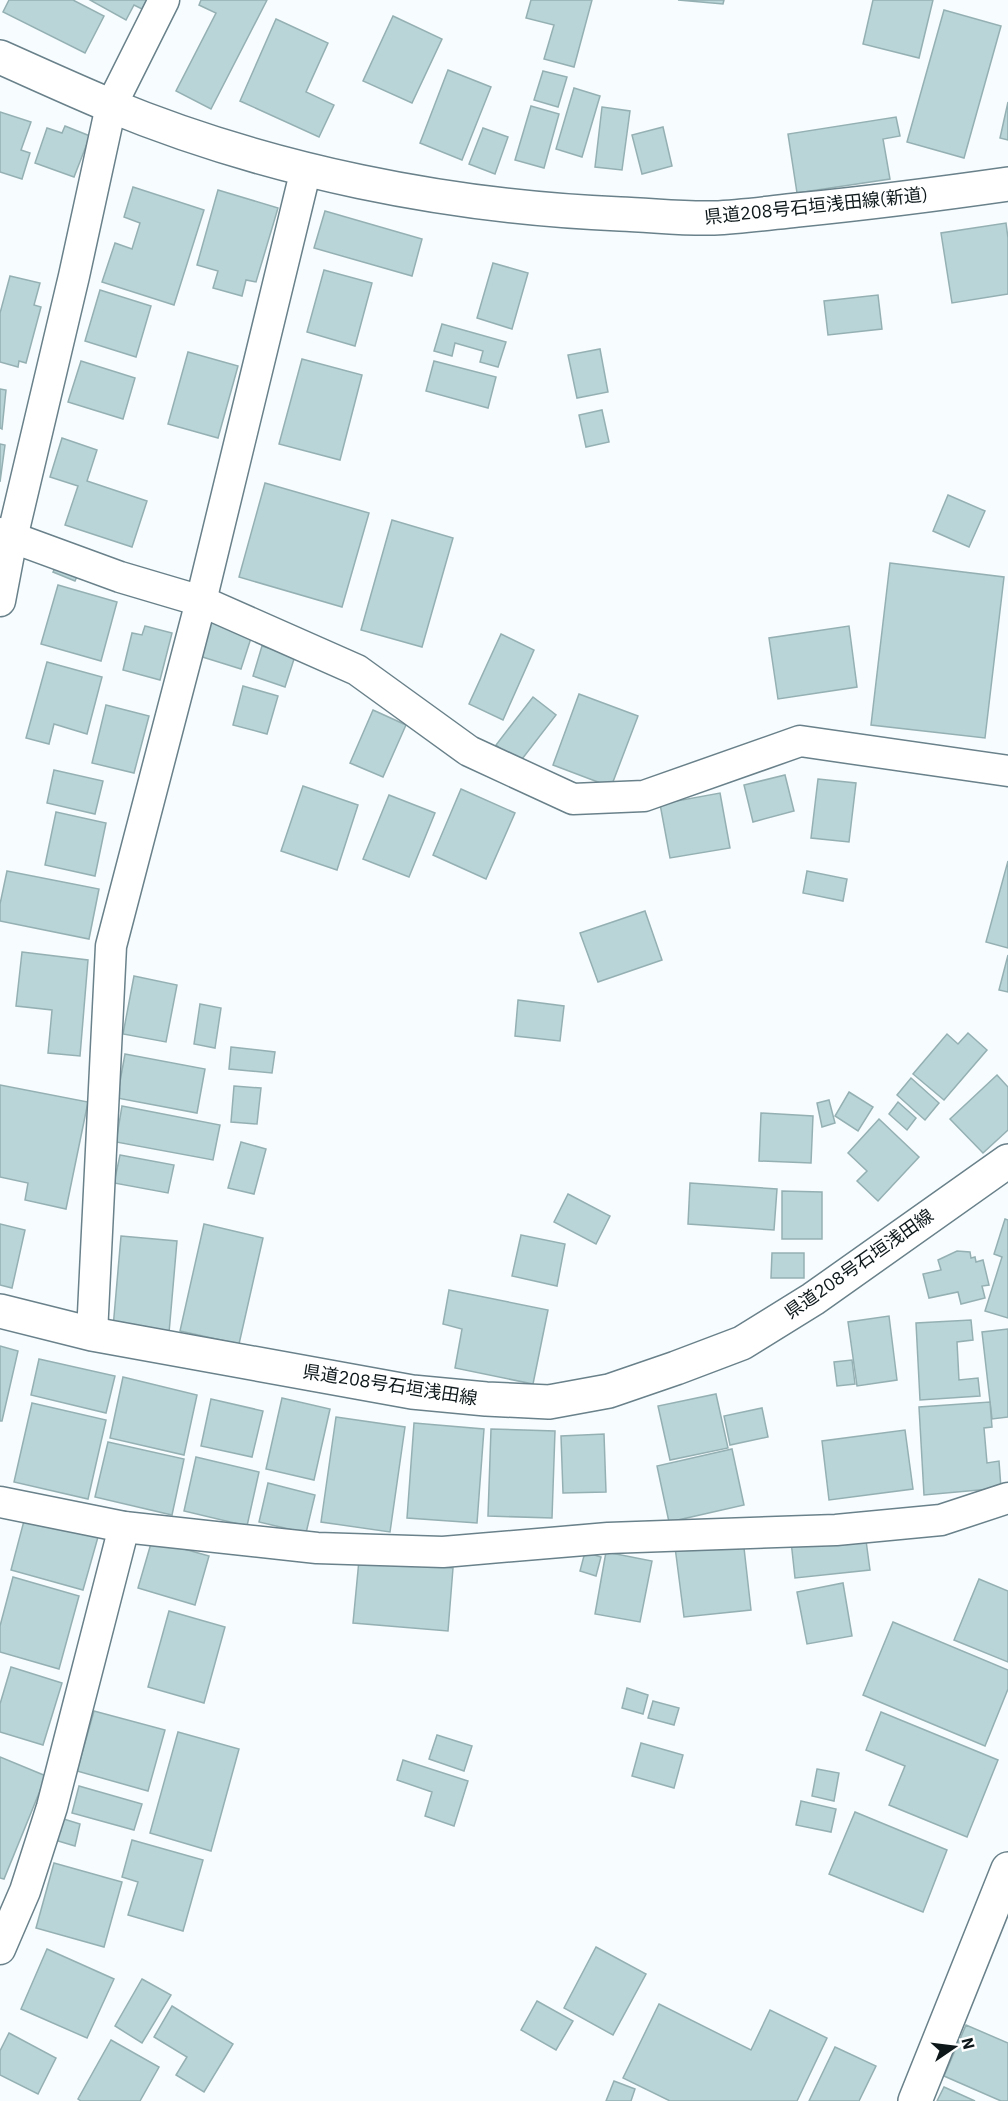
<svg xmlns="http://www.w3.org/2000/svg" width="1008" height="2101" viewBox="0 0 1008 2101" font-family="'IBM Plex Sans','Noto Sans JP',sans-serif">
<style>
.building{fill:#b9d5d8;stroke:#95b0b3;stroke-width:1.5}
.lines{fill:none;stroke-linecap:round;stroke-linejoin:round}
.minor-casing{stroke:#69818a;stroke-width:33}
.tertiary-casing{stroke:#69818a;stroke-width:36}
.secondary-casing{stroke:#69818a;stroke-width:36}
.minor{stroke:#fff;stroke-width:30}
.tertiary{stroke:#fff;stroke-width:33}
.secondary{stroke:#fff;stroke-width:33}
.labels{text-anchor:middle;stroke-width:4.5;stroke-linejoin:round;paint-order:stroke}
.street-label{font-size:18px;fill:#0e181b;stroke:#fff}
</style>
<rect width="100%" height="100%" fill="#f7fcfe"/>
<g class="building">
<path d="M9,0H73L104,16L85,53L3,12Z"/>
<path d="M90,0H147L142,9L134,5L126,20Z"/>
<path d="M201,0H267L211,109L176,91L216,13L199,5Z"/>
<path d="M531,0H592L574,67L544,59L554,25L526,18Z"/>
<path d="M678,0H724L723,4Z"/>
<path d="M873,0H933L919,58L863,44Z"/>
<path d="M944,10L1001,26L964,158L907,142Z"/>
<path d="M393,16L442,39L412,103L363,81Z"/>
<path d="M276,19L328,43L306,92L334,105L319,137L240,101Z"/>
<path d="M448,70L491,87L462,160L420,143Z"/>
<path d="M543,71L567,77L558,107L534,100Z"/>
<path d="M574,88L600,96L582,157L556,149Z"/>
<path d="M1008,102V140L1000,138Z"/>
<path d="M531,106L559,114L544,168L515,160Z"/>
<path d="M602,107L630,111L622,170L595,167Z"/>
<path d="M0,112L31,122L21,150L30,153L22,179L0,172Z"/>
<path d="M896,117L900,136L883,139L890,179L797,193L788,134Z"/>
<path d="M65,126L90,136L74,177L35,163L47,128L62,133Z"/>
<path d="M663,127L672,166L642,174L632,135Z"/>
<path d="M483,128L508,137L495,174L469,164Z"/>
<path d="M133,187L204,210L174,305L102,282L115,243L132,249L140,223L124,217Z"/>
<path d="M218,190L278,208L256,282L246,280L242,296L213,288L218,271L197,265Z"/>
<path d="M325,211L422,239L412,276L314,248Z"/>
<path d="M1006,223L1008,238V294L952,303L941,233Z"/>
<path d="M493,263L528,273L512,329L477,318Z"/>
<path d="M324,270L372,283L355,346L307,332Z"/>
<path d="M10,276L40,283L34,305L41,307L26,363L19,361L18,367L0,362V313Z"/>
<path d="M100,290L151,306L136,357L85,341Z"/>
<path d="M878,295L882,329L828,335L824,301Z"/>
<path d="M442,324L506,342L498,367L480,362L483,351L455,343L452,356L434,351Z"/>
<path d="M600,349L608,392L577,398L568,355Z"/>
<path d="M188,352L238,366L218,438L168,424Z"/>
<path d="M302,359L362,375L340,460L279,444Z"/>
<path d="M81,361L135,378L123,419L68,402Z"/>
<path d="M434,361L496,377L488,408L426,391Z"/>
<path d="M0,389L6,390L2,429L0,428Z"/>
<path d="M602,410L609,442L586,447L579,415Z"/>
<path d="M62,438L97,450L87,481L147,501L132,547L65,525L78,486L50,477Z"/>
<path d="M0,444L5,445L0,482Z"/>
<path d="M265,483L369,513L342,607L239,577Z"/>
<path d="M948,495L985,511L969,547L933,531Z"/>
<path d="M392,520L453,538L422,647L361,630Z"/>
<path d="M59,559L81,567L75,581L53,572Z"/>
<path d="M890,563L1004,577L985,738L871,725Z"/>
<path d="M58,585L117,602L101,661L41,644Z"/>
<path d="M207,620L252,635L241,669L196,655Z"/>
<path d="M145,626L172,633L160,680L123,670L132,633L142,635Z"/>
<path d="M849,626L857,687L778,699L769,638Z"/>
<path d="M501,634L534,650L503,720L469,704Z"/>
<path d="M262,646L295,656L285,687L253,676Z"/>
<path d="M47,662L102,677L87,734L54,724L49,744L26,738Z"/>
<path d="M243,686L278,696L267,734L233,725Z"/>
<path d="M579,694L638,716L611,787L553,765Z"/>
<path d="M533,697L556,715L519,763L496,745Z"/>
<path d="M106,705L149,716L134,773L92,763Z"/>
<path d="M373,710L406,725L383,777L350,763Z"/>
<path d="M54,770L103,781L95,814L47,803Z"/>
<path d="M785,775L794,811L753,822L744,785Z"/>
<path d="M818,779L856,783L849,842L811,838Z"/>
<path d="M303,786L358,805L337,870L281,851Z"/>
<path d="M461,789L515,813L486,879L433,855Z"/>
<path d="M720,793L730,848L670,858L660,804Z"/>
<path d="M389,795L435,813L409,877L363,859Z"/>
<path d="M56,812L106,823L95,876L45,865Z"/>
<path d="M1008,861V948L986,942Z"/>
<path d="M7,871L99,889L89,939L0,921V904Z"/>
<path d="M807,871L847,879L843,901L803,893Z"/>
<path d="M645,911L662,960L598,982L580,933Z"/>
<path d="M22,952L88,960L80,1056L48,1053L52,1010L16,1006Z"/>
<path d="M1008,955V992L999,990Z"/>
<path d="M134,976L177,985L166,1042L123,1034Z"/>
<path d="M518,1000L564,1006L560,1041L515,1036Z"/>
<path d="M200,1004L221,1008L215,1048L194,1044Z"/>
<path d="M968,1033L987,1050L944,1100L913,1074L947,1034L958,1044Z"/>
<path d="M231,1047L275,1052L272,1073L229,1069Z"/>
<path d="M125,1054L205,1069L197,1113L117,1098Z"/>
<path d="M997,1075L1008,1087V1130L983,1153L950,1119Z"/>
<path d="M911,1078L939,1103L925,1120L897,1095Z"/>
<path d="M0,1085L88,1102L66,1209L25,1200L28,1183L0,1177Z"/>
<path d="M234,1086L261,1088L257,1124L231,1122Z"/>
<path d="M849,1092L873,1107L858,1131L835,1116Z"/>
<path d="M829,1100L835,1123L822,1127L817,1103Z"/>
<path d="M898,1102L916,1118L907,1130L889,1114Z"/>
<path d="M122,1106L220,1125L213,1160L116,1142Z"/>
<path d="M761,1113L813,1116L811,1163L759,1161Z"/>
<path d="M879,1119L919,1157L878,1201L857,1181L867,1171L848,1153Z"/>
<path d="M241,1142L266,1149L254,1194L228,1188Z"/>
<path d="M120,1155L174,1165L168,1193L114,1183Z"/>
<path d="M690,1183L777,1189L774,1230L688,1224Z"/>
<path d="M782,1191L822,1192V1239H782Z"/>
<path d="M568,1194L610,1216L596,1244L554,1222Z"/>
<path d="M1005,1219L1008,1220V1318L985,1311L1002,1257L994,1254Z"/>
<path d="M0,1224L25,1230L12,1288L0,1285Z"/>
<path d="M204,1224L263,1238L239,1344L180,1331Z"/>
<path d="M521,1235L565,1244L557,1286L512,1276Z"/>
<path d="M121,1236L177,1241L169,1333L113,1328Z"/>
<path d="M957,1251L970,1252L971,1258L975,1257L976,1262L983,1260L989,1285L982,1286L985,1298L961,1304L958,1292L929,1298L923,1274L941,1270L938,1260Z"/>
<path d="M772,1253H804V1278H771Z"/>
<path d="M449,1290L548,1310L533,1384L455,1368L462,1329L443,1324Z"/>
<path d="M889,1316L897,1380L857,1386L848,1322Z"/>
<path d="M971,1320L973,1340L957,1342L959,1380L978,1378L980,1396L920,1400L916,1323Z"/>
<path d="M1008,1329V1417L992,1419L982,1332Z"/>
<path d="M0,1346L18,1351L2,1421H0Z"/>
<path d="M39,1359L115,1376L106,1413L31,1395Z"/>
<path d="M852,1360L855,1384L837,1386L834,1362Z"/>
<path d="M123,1377L197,1395L184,1455L110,1438Z"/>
<path d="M716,1394L728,1448L670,1460L658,1406Z"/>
<path d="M282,1398L330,1409L314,1480L266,1469Z"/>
<path d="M211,1399L263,1411L252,1457L201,1446Z"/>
<path d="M990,1402L992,1427L984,1428L987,1463L999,1461L1001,1488L924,1495L919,1407Z"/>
<path d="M32,1403L106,1420L88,1499L14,1482Z"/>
<path d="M762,1408L768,1437L730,1445L724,1416Z"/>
<path d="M336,1417L405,1427L390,1532L321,1522Z"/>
<path d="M414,1423L484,1429L477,1523L407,1518Z"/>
<path d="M491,1429L555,1431L552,1518L488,1516Z"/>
<path d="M905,1430L913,1489L829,1500L822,1441Z"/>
<path d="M604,1434L606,1492L563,1493L561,1436Z"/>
<path d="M108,1442L184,1459L172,1515L95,1497Z"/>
<path d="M732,1449L744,1505L669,1522L657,1466Z"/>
<path d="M196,1457L259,1472L247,1526L184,1511Z"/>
<path d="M268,1483L315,1495L306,1533L259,1522Z"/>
<path d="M25,1517L98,1537L83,1590L11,1570Z"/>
<path d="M865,1533L870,1570L795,1578L791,1541Z"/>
<path d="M743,1539L751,1610L684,1617L675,1547Z"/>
<path d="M152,1540L209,1556L195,1605L138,1588Z"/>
<path d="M585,1552L601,1557L596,1576L580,1571Z"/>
<path d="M606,1552L652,1561L640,1622L595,1614Z"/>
<path d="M359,1560L453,1568L448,1631L353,1623Z"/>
<path d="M13,1577L79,1596L59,1669L0,1652V1626Z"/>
<path d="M979,1579L1008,1591V1662L954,1640Z"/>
<path d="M843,1583L852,1636L807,1644L797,1592Z"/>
<path d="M169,1611L225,1627L204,1703L148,1687Z"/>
<path d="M893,1622L1008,1670V1689L985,1746L863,1695Z"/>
<path d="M11,1667L62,1683L43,1745L0,1732V1704Z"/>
<path d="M627,1688L648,1695L643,1714L622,1708Z"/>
<path d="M653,1701L679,1708L674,1725L648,1718Z"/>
<path d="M94,1711L165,1730L148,1791L77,1771Z"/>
<path d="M881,1712L998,1760L967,1837L889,1805L905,1766L866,1750Z"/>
<path d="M178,1732L239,1749L211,1851L150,1833Z"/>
<path d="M437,1735L472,1746L464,1771L429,1759Z"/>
<path d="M641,1743L683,1755L674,1788L632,1776Z"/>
<path d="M0,1757L46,1776L4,1879L0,1878Z"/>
<path d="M403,1760L468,1781L454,1826L425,1816L432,1792L397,1780Z"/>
<path d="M817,1769L839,1773L834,1801L812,1796Z"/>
<path d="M79,1786L142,1804L134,1830L72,1813Z"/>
<path d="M801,1801L836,1809L831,1832L796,1825Z"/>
<path d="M855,1812L947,1850L923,1912L829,1874Z"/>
<path d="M54,1816L80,1824L75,1846L48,1838Z"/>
<path d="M132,1840L203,1860L183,1931L128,1915L138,1882L122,1877Z"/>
<path d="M54,1863L122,1882L104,1947L36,1928Z"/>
<path d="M596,1947L646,1974L613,2035L564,2008Z"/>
<path d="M47,1949L114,1979L87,2038L21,2009Z"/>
<path d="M142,1979L171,1995L142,2043L115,2026Z"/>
<path d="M537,2001L573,2021L556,2050L521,2030Z"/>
<path d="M659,2004L751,2050L770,2010L827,2038L797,2101H670L623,2078Z"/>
<path d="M172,2006L233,2044L204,2092L176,2075L187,2057L154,2037Z"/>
<path d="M966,2025L1008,2043V2101H1001L944,2076Z"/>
<path d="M9,2033L56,2058L38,2094L0,2075V2051Z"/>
<path d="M111,2040L159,2067L140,2101H81L78,2099Z"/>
<path d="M835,2047L876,2066L859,2101H809Z"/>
<path d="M614,2081L635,2089L631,2101H606Z"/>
<path d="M944,2087L975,2101H937Z"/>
</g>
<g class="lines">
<g class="minor-casing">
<g id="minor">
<path d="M0,533L120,577L201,601L357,670L469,751L573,799L644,796L800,741L1008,771"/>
<path d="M0,601L12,538L74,276L111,106L164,0"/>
<path d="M92,1334L111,946L201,601L306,169"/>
<path d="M0,1502L124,1527L317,1548L443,1552L608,1538L836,1530L941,1520L1008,1498"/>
<path d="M0,1949L25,1891L52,1807L124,1527"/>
</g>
</g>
<g class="tertiary-casing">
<path id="tertiary" d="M915,2101L1008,1869"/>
</g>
<g class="secondary-casing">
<g id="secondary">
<path d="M0,57C36,73 73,90 109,105C269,171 448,207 620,214C651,215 683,219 714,218C741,217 769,213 797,210C867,203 938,194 1008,184"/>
<path d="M0,1311L92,1334L412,1392L486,1399L549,1402L609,1391L676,1368L742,1343L813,1299L1008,1161"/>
</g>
</g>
<use href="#minor" class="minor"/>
<use href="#tertiary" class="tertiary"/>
<use href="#secondary" class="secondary"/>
</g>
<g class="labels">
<g class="street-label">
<text transform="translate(816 206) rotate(-6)" y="6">県道208号石垣浅田線(新道)</text>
<text transform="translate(859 1264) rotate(-35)" y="6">県道208号石垣浅田線</text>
<text transform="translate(390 1385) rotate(9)" y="6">県道208号石垣浅田線</text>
</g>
</g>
<g transform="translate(954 2047) rotate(76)" stroke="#ffffff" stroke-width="4.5" paint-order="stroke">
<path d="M0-4.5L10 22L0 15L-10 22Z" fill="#0e181b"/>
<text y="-9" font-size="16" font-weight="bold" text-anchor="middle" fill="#0e181b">N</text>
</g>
</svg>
